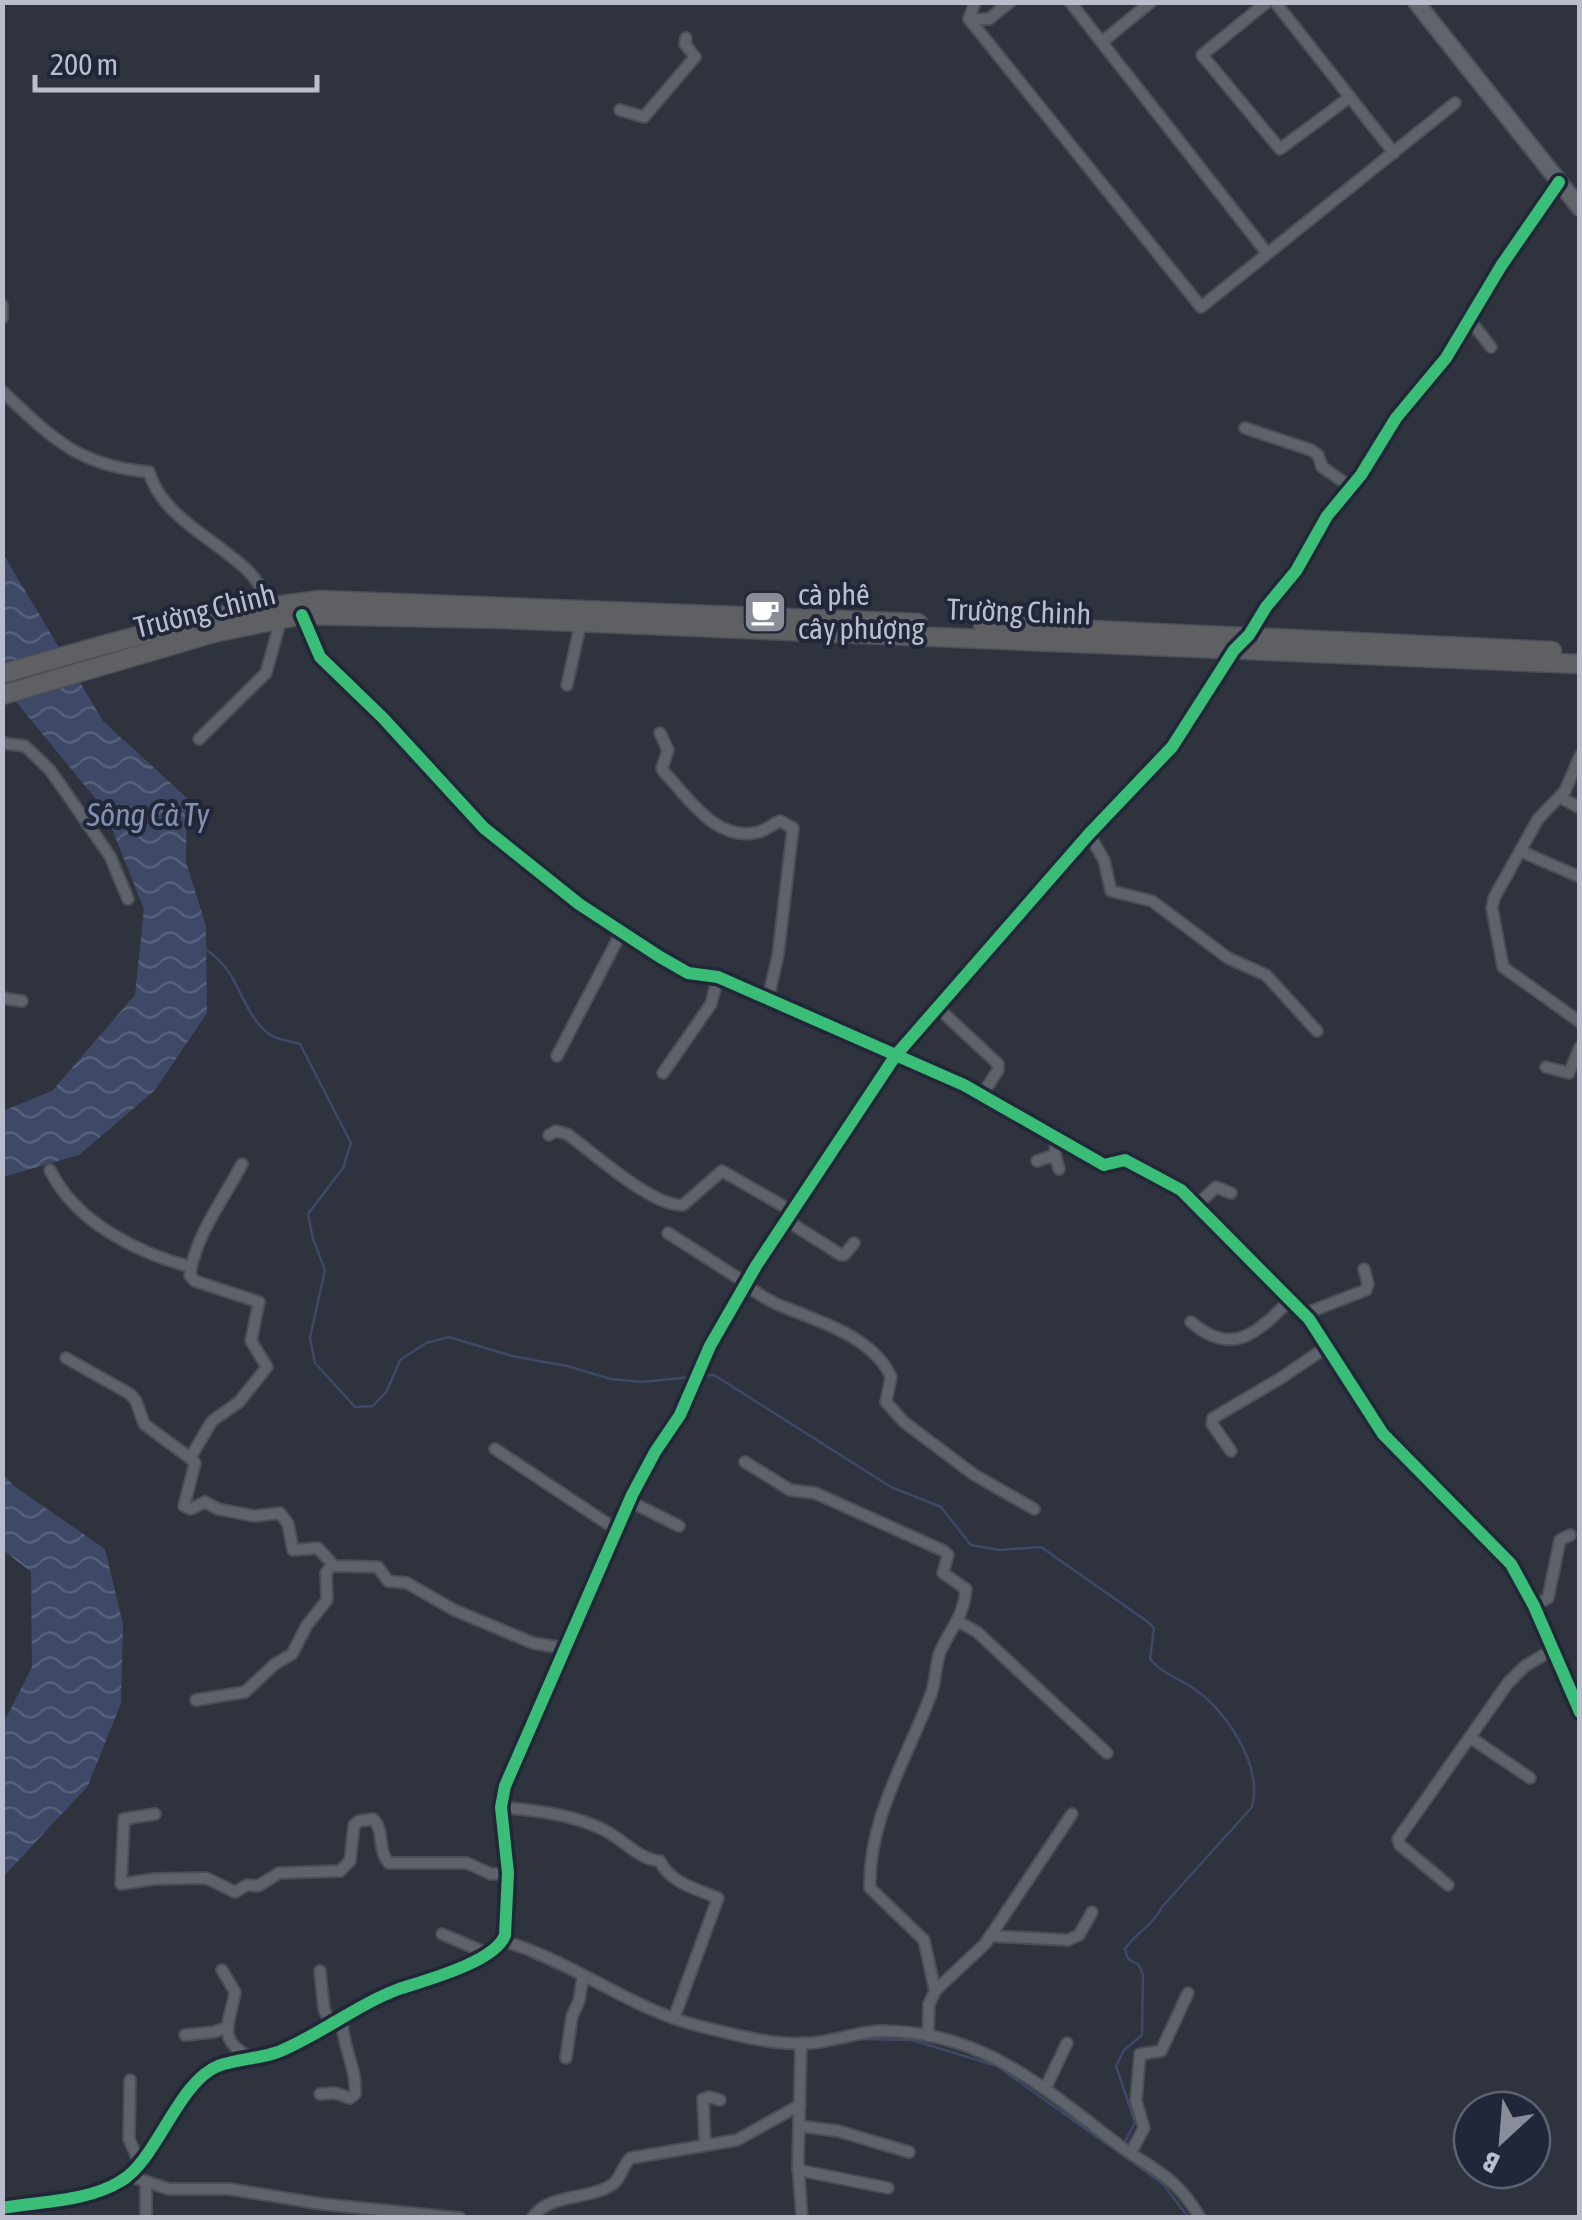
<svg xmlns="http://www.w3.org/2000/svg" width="1582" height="2220" viewBox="0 0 1582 2220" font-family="'Asap Condensed',sans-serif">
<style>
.water{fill:url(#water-waves)}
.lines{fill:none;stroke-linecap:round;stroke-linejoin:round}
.stream{stroke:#3d4967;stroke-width:2.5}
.street-casing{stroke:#4b4e55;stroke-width:14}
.primary-casing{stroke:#4c5059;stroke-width:19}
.highway-casing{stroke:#4b4f59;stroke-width:21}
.street{stroke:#5e626a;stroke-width:10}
.primary{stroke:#60646c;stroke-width:15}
.highway{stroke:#5f6063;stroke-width:18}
.cycleway-casing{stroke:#212738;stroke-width:19}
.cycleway{stroke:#3abd76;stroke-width:12}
.labels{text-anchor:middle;stroke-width:8;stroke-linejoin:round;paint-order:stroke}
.poi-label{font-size:30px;fill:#babecc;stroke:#212738;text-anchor:start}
.street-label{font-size:30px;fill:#babecc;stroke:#212738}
.water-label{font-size:32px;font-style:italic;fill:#8290b2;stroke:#212738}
</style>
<defs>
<pattern id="water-waves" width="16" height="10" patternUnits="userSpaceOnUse" patternTransform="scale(2.5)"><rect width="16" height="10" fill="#3d4967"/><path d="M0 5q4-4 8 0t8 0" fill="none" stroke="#57617c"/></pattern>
</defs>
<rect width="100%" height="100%" fill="#2e333d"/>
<g class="water">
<path d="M2,552L103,721L187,798L186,862L206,926L207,1013L155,1090L79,1155L3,1177V1111L52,1091L135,995L144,909L104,809L3,686Z"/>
<path d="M3,1474L14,1486L105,1549L123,1624L121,1703L88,1786L3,1877V1724L32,1667L31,1572L3,1550Z"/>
</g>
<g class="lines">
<g class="stream">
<path d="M205,949C242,972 239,1011 269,1034C276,1040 290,1041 300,1044L351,1143L343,1168L308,1214L313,1239L325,1270L310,1338L315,1363L355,1407L373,1406L387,1391L400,1360L426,1343L449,1337L512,1356L567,1366L611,1379L642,1382L691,1377"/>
<path d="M699,1376L714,1375L891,1487L941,1507L971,1545L1000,1550L1041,1547L1148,1622L1154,1628L1150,1659C1162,1674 1181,1679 1196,1690C1228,1713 1263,1767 1252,1807L1162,1907C1152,1927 1137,1931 1125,1949L1128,1959L1139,1965L1143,1975L1142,2035L1124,2050L1116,2066L1135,2122L1125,2142"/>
<path d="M518,1951L579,1979"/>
<path d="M701,2031L722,2037"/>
<path d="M859,2039L912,2040L997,2066L1163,2184L1189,2218"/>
<path d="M745,2042L762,2045"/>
</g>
<g class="street-casing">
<g id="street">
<path d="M1070,2L1267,253"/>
<path d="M1267,2L1202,55L1280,149L1350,97"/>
<path d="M1275,2L1394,153"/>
<path d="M969,19L1201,307L1455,103"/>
<path d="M969,19H989L1010,2"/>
<path d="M969,19L975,2"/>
<path d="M1103,41L1151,2"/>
<path d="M620,110L644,117L695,57L685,44L686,38"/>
<path d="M2,305V318"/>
<path d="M1469,319L1491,347"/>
<path d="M2,391C52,438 78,466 149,472C162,518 218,540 249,572C259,582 264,594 270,606"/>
<path d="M1245,428L1311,450L1318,455L1322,467L1351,487"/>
<path d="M302,615L320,657L383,718L484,828L579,904L660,957L688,973L718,977L964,1085L1104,1165L1125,1160L1181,1190L1309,1319L1383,1434L1511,1564L1534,1606L1580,1712"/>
<path d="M567,685L581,622"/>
<path d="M660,733L668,750L662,768L664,772C689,798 716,843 759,832C766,830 773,824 780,821L793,828L778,955L768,999"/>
<path d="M199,739L266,673L281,619"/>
<path d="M2,743L25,746L50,770L110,856L128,899"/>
<path d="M1580,756L1565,791L1538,819L1494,898L1492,908L1503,967L1580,1022"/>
<path d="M1560,797L1580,808"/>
<path d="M1089,834L1104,860L1111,891L1152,901L1228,958L1266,975L1317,1031"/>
<path d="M1520,851L1580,877"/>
<path d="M2,998L22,1001"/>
<path d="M937,1007L998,1064V1070L982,1095"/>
<path d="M557,1056L622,931"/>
<path d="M1546,1067L1569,1073L1580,1047"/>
<path d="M663,1073L711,1004L718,977"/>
<path d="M549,1135L556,1131L567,1134C594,1153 652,1207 683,1205L722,1171L792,1211"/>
<path d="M1056,1139L1055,1155L1059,1169"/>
<path d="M1037,1161L1055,1155"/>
<path d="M242,1164C224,1199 194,1237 190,1276L195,1281L259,1302L251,1341L267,1367L239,1402L212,1421L190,1458L195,1463L184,1506L191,1509L205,1502L218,1509L254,1516L280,1513L288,1524L293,1550L318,1548L334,1566L378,1567L388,1581L407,1583L454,1610L533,1643L563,1648"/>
<path d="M50,1170C76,1223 138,1253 191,1267"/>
<path d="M1197,1205L1216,1187L1231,1193"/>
<path d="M786,1220L841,1255H844L854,1243"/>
<path d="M668,1233L746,1283"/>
<path d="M745,1285C756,1292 767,1300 779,1305C817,1321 873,1336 891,1377L886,1402L904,1422L973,1474L1034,1509"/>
<path d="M1304,1314L1366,1290L1368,1284L1364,1269"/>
<path d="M1191,1322C1233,1358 1258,1332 1290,1300"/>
<path d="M66,1358L130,1394L136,1401L144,1424L190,1458"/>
<path d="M495,1449L617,1530"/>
<path d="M1231,1451L1212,1424L1213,1418L1281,1378L1328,1346"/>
<path d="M745,1462L790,1490L815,1493L944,1551L948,1555L943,1573L966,1589C963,1619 951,1627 940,1652C935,1666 936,1683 930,1697C906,1760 868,1820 870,1888L924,1940L935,1991"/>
<path d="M629,1501L679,1526"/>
<path d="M1534,1606L1548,1598L1560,1540L1570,1535"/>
<path d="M959,1622L977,1632L1107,1753"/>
<path d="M196,1700L245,1692L275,1664L292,1654L307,1625L327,1600L326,1573L332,1565"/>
<path d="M1471,1738L1530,1778"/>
<path d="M501,1807C537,1811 572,1814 604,1830C623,1839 639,1860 660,1861C670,1883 697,1889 718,1898L674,2018"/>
<path d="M155,1814L124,1819L121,1884L154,1879L206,1878L235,1892L247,1885L258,1886L279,1873L340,1871L350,1861L354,1825L359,1821L373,1819C385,1830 377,1851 389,1863H467L491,1874L508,1873"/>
<path d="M1448,1885L1400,1845L1398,1839L1508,1683L1525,1666L1552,1650"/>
<path d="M442,1934L489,1954"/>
<path d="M991,1936L1068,1940L1079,1935L1092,1912"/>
<path d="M503,1941C571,1960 630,2009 699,2026C736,2035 774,2046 812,2043C835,2041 857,2032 880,2031C980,2030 1042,2086 1116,2143C1153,2171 1175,2174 1200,2218"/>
<path d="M222,1970L235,1992C230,2024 215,2039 251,2058"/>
<path d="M320,1971L324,2009L331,2026"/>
<path d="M185,2035L214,2032L228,2027"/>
<path d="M928,2036L929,2004L935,1991L985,1944L1072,1814"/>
<path d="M801,2043L798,2164L802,2218"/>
<path d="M566,2058L572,2016L579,2001L583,1976"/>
<path d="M130,2080L129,2139L139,2162"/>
<path d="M1046,2087L1067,2043"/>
<path d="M320,2094L335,2093L350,2098L355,2094C357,2068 342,2046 342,2020"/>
<path d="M799,2126L838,2131L909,2152"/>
<path d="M705,2144L703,2099L709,2097L720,2100"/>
<path d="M1131,2152L1144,2128L1136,2101L1140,2054L1161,2051L1188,1993"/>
<path d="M798,2170L888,2188"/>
<path d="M129,2176L169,2189H229L322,2204L460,2218"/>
<path d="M146,2183V2218"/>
<path d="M2,2208C41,2201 87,2202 121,2181C157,2160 178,2082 218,2066C237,2059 258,2059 278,2052C320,2035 356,2005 399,1989C426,1980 495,1962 505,1935L508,1873L501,1807L505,1786L632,1495L655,1452L680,1415L710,1346L756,1266L896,1055L1089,834L1172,747L1234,650L1249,635L1266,607L1296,571L1327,516L1361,475L1396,418L1446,358L1501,266L1559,182"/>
<path d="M532,2218C550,2192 589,2201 613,2184C622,2177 622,2165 631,2158L737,2140L800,2105"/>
</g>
</g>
<g class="primary-casing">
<path id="primary" d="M1416,2L1580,208"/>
</g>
<g class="highway-casing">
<g id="highway">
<path d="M983,625L1552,651"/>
<path d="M2,674C106,644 212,612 320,600L918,623"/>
<path d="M2,695L217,632L302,615L505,619L1580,664"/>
</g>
</g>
<use href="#street" class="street"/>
<use href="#primary" class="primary"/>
<use href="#highway" class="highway"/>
<g class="cycleway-casing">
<g id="cycleway">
<path d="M302,615L320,657L383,718L484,828L579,904L660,957L688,973L718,977L964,1085L1104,1165L1125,1160L1181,1190L1309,1319L1383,1434L1511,1564L1534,1606L1580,1712"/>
<path d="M2,2208C41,2201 87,2202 121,2181C157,2160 178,2082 218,2066C237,2059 258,2059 278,2052C320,2035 356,2005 399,1989C426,1980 495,1962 505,1935L508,1873L501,1807L505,1786L632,1495L655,1452L680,1415L710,1346L756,1266L896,1055L1089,834L1172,747L1234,650L1249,635L1266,607L1296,571L1327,516L1361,475L1396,418L1446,358L1501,266L1559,182"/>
</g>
</g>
<use href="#cycleway" class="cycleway"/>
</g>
<defs>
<g id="cafe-square" transform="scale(2.25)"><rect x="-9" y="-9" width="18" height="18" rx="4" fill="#898d9a" stroke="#212738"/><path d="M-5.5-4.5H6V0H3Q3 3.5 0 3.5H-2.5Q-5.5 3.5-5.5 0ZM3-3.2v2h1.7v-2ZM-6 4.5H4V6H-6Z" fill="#fff"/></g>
</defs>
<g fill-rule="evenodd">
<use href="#cafe-square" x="765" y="612"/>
</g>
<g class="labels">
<g class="poi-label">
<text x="798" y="605">cà phê<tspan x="798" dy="34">cây phượng</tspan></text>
</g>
<g class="street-label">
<text transform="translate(205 611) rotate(-14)" y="10">Trường Chinh</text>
<text transform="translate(1019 612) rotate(2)" y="10">Trường Chinh</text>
</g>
<g class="water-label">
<text x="148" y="826">Sông Cà Ty</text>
</g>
</g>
<rect width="1582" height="2220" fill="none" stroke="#babecc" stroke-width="10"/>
<g transform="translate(1502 2140) rotate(206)"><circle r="48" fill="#212738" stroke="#5e6373" stroke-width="2.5"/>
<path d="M0-8L18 38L0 25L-18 38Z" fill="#898d9a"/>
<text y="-15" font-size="28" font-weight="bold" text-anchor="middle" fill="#babecc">B</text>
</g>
<path d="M35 75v15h282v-15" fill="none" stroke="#babecc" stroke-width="5"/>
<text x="50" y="75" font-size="30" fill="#babecc" stroke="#212738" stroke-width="8" paint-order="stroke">200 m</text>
</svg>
